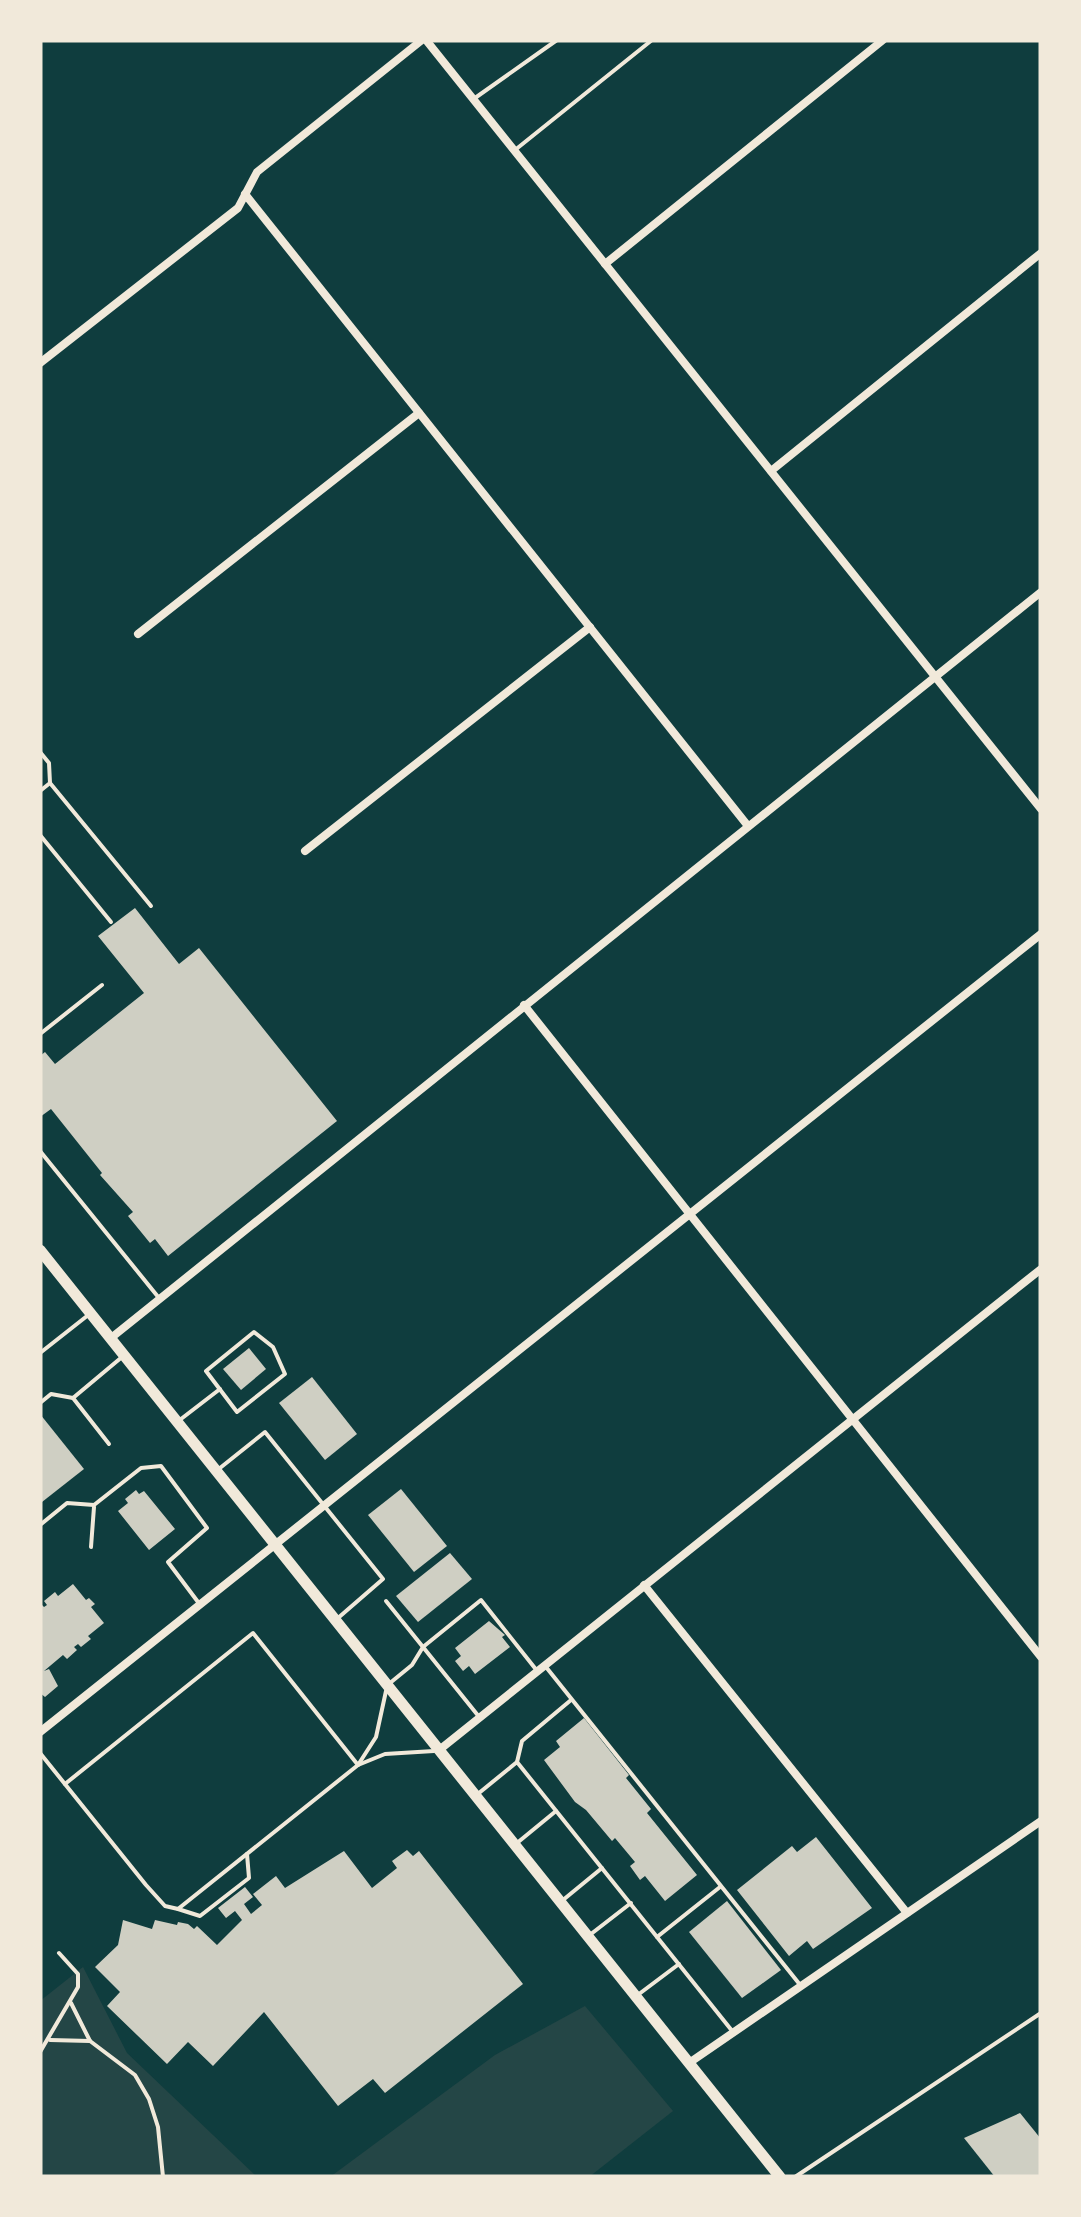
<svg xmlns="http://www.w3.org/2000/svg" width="1081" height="2217" viewBox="0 0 1081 2217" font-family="Montserrat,sans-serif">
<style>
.green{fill:#244646}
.building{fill:#cfcfc3}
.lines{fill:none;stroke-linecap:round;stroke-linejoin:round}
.path{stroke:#f1e9da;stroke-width:4}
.service{stroke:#f1e9da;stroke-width:4}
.minor{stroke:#f1e9da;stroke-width:8}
.secondary{stroke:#f1e9da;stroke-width:11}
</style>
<rect width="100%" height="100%" fill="#0f3d3e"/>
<g class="green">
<path d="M83,1967L127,2053L257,2177H40V2001Z"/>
<path d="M585,2006L673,2111L589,2177H330L495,2055Z"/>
</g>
<g class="building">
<path d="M135,908L179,964L199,948L337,1121L168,1256L155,1239L150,1243L128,1216L133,1212L100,1175L102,1173L51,1109L40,1117V1056L45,1052L55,1064L144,993L98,936Z"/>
<path d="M249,1348L266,1369L241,1390L223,1369Z"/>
<path d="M312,1377L357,1434L325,1460L279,1403Z"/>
<path d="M40,1414L84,1469L42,1502L40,1499Z"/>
<path d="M401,1489L447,1546L414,1572L368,1515Z"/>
<path d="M136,1490L139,1494L144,1491L175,1529L149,1550L118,1511L128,1503L125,1499Z"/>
<path d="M450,1553L472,1579L418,1622L396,1596Z"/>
<path d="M73,1584L86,1600L89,1598L95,1604L91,1607L104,1623L88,1636L91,1639L81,1647L78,1644L74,1647L77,1650L67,1659L63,1655L44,1671L49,1669L58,1686L45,1697L40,1693V1603L44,1607L47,1605L44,1601L55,1592L58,1596Z"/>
<path d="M489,1621L505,1635L502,1637L510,1647L475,1674L469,1666L463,1671L455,1661L461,1656L455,1648Z"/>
<path d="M584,1718L629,1775L626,1778L651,1809L647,1813L697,1875L665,1901L645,1876L640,1880L630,1866L635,1862L615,1838L612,1841L586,1810L575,1802L544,1760L560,1747L556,1741Z"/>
<path d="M816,1837L872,1908L813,1949L807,1941L789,1956L737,1890L792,1846L797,1852Z"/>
<path d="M407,1850L413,1856L419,1851L523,1984L385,2093L373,2079L338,2106L264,2012L213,2066L188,2042L167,2064L107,2006L120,1992L95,1967L118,1945L123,1920L152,1929L155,1920L177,1925L178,1922L188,1924L194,1929L197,1926L217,1945L242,1920L235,1911L226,1918L218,1908L245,1887L253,1897L244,1904L251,1914L262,1905L253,1894L276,1876L285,1888L344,1851L372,1888L397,1868L392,1861Z"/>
<path d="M727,1901L781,1970L742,1998L689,1932Z"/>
<path d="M1020,2113L1041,2139V2177H995L964,2138Z"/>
</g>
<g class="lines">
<g class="path">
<path d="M71,2003L90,2041L135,2075L149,2099L158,2127L163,2177"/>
<path d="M50,2040L90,2041"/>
<path d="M40,2052L78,1987V1974L59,1953"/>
</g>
<g class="service">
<path d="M475,98L557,40"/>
<path d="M515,150L652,40"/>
<path d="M40,752L49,763L50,783L40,791"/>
<path d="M50,783L151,906"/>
<path d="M40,835L111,922"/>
<path d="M40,1034L102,985"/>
<path d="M40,1151L159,1298"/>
<path d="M254,1332L273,1347L285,1374L237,1412L206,1371Z"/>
<path d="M40,1353L87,1316"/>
<path d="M73,1398L109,1444"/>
<path d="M40,1403L51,1394L73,1398L122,1357"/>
<path d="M181,1419L220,1389"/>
<path d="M220,1468L265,1432L383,1579L338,1618"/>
<path d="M40,1525L67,1503L94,1505L141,1468L161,1466L207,1528L168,1562L198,1602"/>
<path d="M91,1547L94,1507"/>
<path d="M386,1601L480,1718"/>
<path d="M546,1667L801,1986"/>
<path d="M390,1683L412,1665L423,1647L481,1600L538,1672"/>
<path d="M40,1753L146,1885L165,1906L178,1909L358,1765L385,1754L434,1751"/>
<path d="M517,1762L522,1741L571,1700"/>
<path d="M358,1765L376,1737L386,1691"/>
<path d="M65,1784L253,1633L358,1765"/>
<path d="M479,1793L517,1762L733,2032"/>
<path d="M517,1843L556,1811"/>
<path d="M563,1900L602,1868"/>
<path d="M178,1909L200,1916L249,1878L247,1854"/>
<path d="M591,1934L631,1903"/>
<path d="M657,1937L720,1887"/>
<path d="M639,1994L679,1964"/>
<path d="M795,2177L1041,2013"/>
</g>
<g class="minor">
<path d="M426,40L1041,809"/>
<path d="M245,194L748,826"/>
<path d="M605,264L883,40"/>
<path d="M40,363L238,208L257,172L422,40"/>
<path d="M771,471L1041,253"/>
<path d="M138,634L419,413"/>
<path d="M305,851L590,627"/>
<path d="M524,1005L1041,1657"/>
<path d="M111,1338L1041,592"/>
<path d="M644,1585L907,1913"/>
<path d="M40,1732L1041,934"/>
<path d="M439,1750L1041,1269"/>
<path d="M689,2063L1041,1821"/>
</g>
<path class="secondary" d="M40,1250L780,2177"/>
</g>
<rect width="1081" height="2217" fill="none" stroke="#f1e9da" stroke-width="85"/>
</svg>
